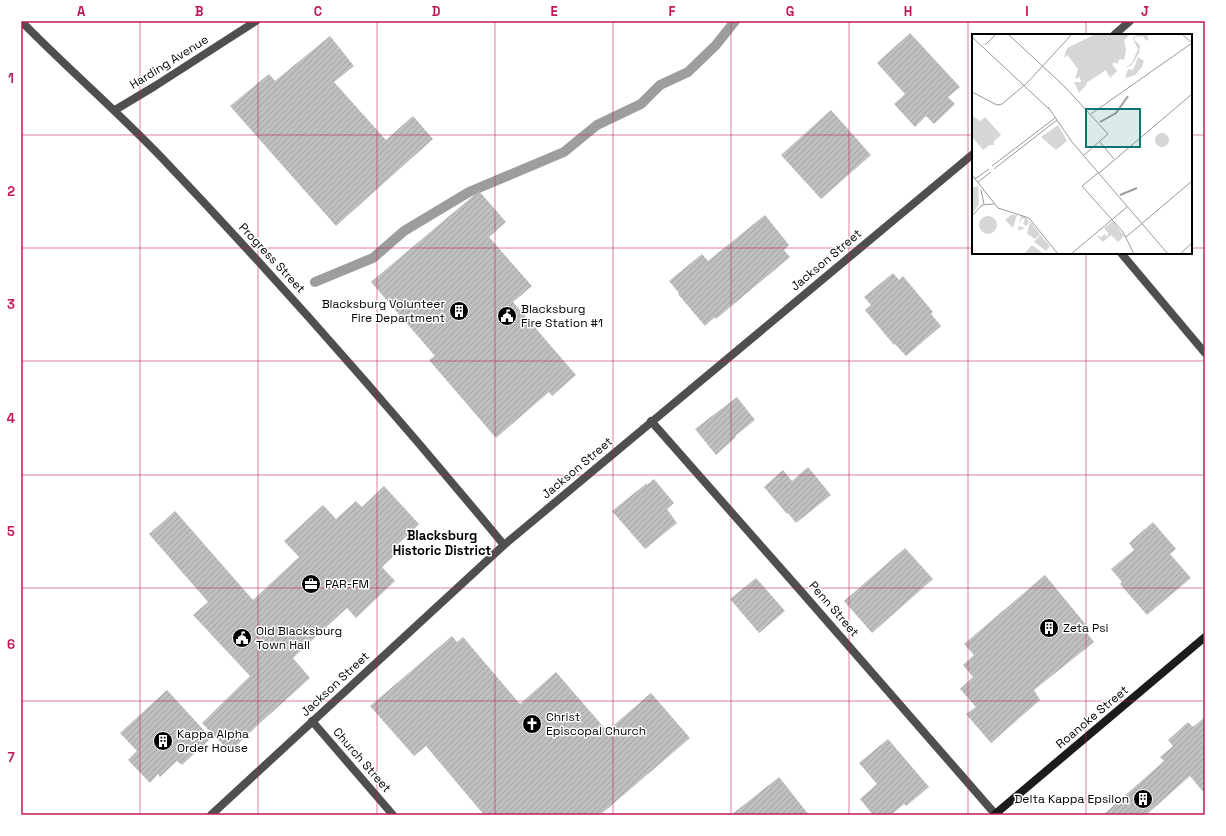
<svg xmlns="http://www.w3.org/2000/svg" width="1226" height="836" viewBox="0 0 1226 836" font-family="'Space Grotesk',sans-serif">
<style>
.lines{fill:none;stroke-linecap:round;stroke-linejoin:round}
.stream{stroke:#9d9d9d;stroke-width:10}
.building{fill:url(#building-hatch)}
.minor{stroke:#4f4f4f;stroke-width:8}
.tertiary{stroke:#4f4f4f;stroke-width:8}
.secondary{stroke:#1c1c1c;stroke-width:8}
.grid{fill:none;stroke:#c2185b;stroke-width:1;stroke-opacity:0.55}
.labels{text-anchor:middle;stroke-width:3;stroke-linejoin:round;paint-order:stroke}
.street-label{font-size:12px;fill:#000;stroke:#fff}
.poi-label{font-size:12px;fill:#000;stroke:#fff;text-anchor:start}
.neighbourhood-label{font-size:13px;font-weight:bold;fill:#000;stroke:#fff}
.inset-river{fill:none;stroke:#9d9d9d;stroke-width:2}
.inset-road{fill:none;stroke:#999;stroke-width:1}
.view{fill:#0f766e;fill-opacity:0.15;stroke:#0f766e;stroke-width:2}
.inset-edge{fill:none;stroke:#000;stroke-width:2}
.neatline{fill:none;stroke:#c2185b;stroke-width:1.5}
.grid-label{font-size:13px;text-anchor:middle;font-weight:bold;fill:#c2185b}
</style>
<defs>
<pattern id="building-hatch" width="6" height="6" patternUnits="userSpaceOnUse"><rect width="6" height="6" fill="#bfbfbf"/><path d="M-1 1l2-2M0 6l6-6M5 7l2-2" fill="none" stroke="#a2a2a2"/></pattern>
</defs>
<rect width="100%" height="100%" fill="#fff"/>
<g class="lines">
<path class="stream" d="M315,282L373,258L404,231L469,192L564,152L597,125L641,104L660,85L688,72L716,45L735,21"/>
</g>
<g class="building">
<path d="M910,33L960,87L948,97L955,104L934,124L926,116L915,127L894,104L905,94L877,63Z"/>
<path d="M330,36L354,66L334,82L386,140L413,116L433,139L336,226L230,106L269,74L275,81Z"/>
<path d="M831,110L871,155L821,199L781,155Z"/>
<path d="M479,191L506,222L489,237L532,286L513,302L576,375L552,396L549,392L496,438L429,360L435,356L371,282Z"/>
<path d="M765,215L789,245L784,250L790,257L716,319L715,317L705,326L678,294L679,293L669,281L702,254L708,261Z"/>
<path d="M893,273L899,280L903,276L933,312L931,314L941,326L906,356L895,344L894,345L865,310L871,305L864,297Z"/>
<path d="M737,397L755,420L735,436L736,437L716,455L695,429Z"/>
<path d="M808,467L831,495L796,523L788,513L787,514L764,487L783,470L792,481Z"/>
<path d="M654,479L674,503L667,509L677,523L645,549L612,511L647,483V485Z"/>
<path d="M384,486L419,524L397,545L401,549L382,567L395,581L356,618L347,608L293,658L310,678L260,723L230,752L202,723L250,676L193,615L208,602L149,534L175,511L253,600L299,557L284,541L323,505L336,519L356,501L362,507Z"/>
<path d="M1153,522L1176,549L1170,554L1191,578L1147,615L1120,584L1122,582L1111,569L1134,550L1129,543Z"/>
<path d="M905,548L933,579L872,633L844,601Z"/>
<path d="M1045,575L1087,626L1084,629L1094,642L1034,690L1040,700L991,743L966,714L976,707L960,689L973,677L963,665L974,655L964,644Z"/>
<path d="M756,578L785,611L759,633L730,599Z"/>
<path d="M452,636L457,642L463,637L520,704L556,672L607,731L651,693L690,738L600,815H484L426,746L414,756L370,706Z"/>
<path d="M167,690L211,738L182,765L177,761L160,777L158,774L150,783L128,760L137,751L120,733Z"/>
<path d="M1205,717V794L1190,776L1146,815H1103L1164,761L1160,757L1173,746L1168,740L1188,722L1193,727Z"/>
<path d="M888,739L929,787L906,806L904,804L891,815H873L860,799L877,784L859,763Z"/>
<path d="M779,777L809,815H731Z"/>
</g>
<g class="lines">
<g class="minor">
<path d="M1114,35L1130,21"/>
<path d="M1121,253L1205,353"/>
<path d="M651,421L799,589L996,815"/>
<path d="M504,545L973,154"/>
</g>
<g class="tertiary">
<path d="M21,21C67,68 117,111 162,158C281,283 395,413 504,545L211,815"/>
<path d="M115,110L155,86L256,21"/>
<path d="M312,721L393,815"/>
</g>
<path class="secondary" d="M994,815L1205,637"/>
</g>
<path class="grid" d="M140,21V815M258,21V815M377,21V815M495,21V815M613,21V815M731,21V815M849,21V815M968,21V815M1086,21V35M21,135H973M1191,135H1205M21,248H973M1191,248H1205M1086,253V815M21,361H1205M21,475H1205M21,588H1205M21,701H1205"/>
<defs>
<g id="building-disc" transform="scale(1)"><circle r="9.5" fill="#000" stroke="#fff"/><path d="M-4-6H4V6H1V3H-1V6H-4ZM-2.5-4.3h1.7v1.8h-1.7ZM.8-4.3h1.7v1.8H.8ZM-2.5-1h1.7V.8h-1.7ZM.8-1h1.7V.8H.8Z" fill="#fff"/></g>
<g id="civic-disc" transform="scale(1)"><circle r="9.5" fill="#000" stroke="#fff"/><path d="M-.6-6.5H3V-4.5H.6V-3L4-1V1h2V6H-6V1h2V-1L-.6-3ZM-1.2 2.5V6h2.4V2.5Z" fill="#fff"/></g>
<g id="office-disc" transform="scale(1)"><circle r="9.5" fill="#000" stroke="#fff"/><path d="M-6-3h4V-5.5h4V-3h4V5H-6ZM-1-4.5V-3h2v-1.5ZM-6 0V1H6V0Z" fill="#fff"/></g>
<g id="church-disc" transform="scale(1)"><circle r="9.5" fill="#000" stroke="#fff"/><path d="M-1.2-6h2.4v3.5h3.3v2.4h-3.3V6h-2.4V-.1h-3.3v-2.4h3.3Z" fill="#fff"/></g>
</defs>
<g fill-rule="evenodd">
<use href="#building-disc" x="459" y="311"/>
<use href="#civic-disc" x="507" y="316"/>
<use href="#office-disc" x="311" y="584"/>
<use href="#building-disc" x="1049" y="628"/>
<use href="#civic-disc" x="242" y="638"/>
<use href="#church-disc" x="532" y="724"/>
<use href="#building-disc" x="163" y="741"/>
<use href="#building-disc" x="1143" y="799"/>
</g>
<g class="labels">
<g class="street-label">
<text transform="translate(169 62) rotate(-32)" y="4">Harding Avenue</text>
<text transform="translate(272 258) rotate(47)" y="4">Progress Street</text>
<text transform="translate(826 260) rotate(-40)" y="4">Jackson Street</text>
<text transform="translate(577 468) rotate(-40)" y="4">Jackson Street</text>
<text transform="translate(834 609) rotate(49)" y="4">Penn Street</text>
<text transform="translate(335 684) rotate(-43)" y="4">Jackson Street</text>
<text transform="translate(1092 717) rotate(-40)" y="4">Roanoke Street</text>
<text transform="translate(362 760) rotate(49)" y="4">Church Street</text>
</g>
<g class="poi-label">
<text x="445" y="308" text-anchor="end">Blacksburg Volunteer<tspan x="445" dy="14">Fire Department</tspan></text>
<text x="521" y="313">Blacksburg<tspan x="521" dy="14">Fire Station #1</tspan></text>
<text x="325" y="588">PAR-FM</text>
<text x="1063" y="632">Zeta Psi</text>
<text x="256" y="635">Old Blacksburg<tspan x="256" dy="14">Town Hall</tspan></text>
<text x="546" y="721">Christ<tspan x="546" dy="14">Episcopal Church</tspan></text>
<text x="177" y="738">Kappa Alpha<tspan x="177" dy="14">Order House</tspan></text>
<text x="1129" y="803" text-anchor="end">Delta Kappa Epsilon</text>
</g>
<g class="neighbourhood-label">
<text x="442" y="540">Blacksburg<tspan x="442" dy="15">Historic District</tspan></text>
</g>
</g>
<g transform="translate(972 34)">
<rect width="220" height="220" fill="#fff"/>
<path d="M166,23L172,27L170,33L163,41L153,44L156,35L161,36ZM39,181H45L41,194L33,186ZM49,181L53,183L57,187L55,192L51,190L53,185L50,184L47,192L53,194L46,197ZM58,187L68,200L63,205L55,200ZM68,201L78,212L74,217L62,208Z" fill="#d6d6d6"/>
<path d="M124,0H134L108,11L92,24L95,14ZM143,0H158L152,6L154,16L152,26L148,25L145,30L142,28ZM108,43L114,46L115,50L107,59L102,48H109Z" fill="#d6d6d6"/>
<path d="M130,0H145L148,8L153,20L140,30L145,37L138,44L134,36L114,49L107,43L103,45L106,35L93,18ZM171,0H180L175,2L177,5L174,7L171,2L163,3L162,6L168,11L167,19L160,31L152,35L160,29L166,15L161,5L163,2ZM0,82L9,87L13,83L29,101L22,107V111H17L11,116L0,103ZM86,91L95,107L84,116L69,103ZM183 106a7 7 0 1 1 14 0a7 7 0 1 1-14 0ZM6,152L7,170L0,180V154ZM7 191a9 9 0 1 1 18 0a9 9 0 1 1-18 0ZM141,187L152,202L146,208L139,201L131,208L124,201L129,203L133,200L135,203L136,199L132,194ZM60,211L68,217L71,220H52Z" fill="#d6d6d6"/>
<path class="inset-river" d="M128,88L144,79L156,62M148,161L165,154"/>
<path class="inset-road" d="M36,0L93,53L136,100L112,121M210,0L220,9M0,3L77,75M13,11L24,0M0,58L25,71L30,70L55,49L100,0M76,73L100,108L196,220M119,80L220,9M128,108L142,125M20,132L83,84M22,135L85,86M126,139L110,152L151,198L162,220M127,139L220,60M0,141L26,174L57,184L86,220M3,145L17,135M6,148L19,138M9,156L12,170M0,182L10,171L22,170M154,203L220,147M99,220L155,173M208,220L220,209"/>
<path class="view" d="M114,75H168V113H114Z"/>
<rect width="220" height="220" class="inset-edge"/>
</g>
<rect width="1226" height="836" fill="none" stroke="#ffffff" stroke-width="44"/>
<rect x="22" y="22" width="1182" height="792" class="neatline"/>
<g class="grid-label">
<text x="81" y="16">A</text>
<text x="199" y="16">B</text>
<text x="318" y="16">C</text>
<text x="436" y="16">D</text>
<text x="554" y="16">E</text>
<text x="672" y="16">F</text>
<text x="790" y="16">G</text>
<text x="908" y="16">H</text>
<text x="1027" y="16">I</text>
<text x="1145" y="16">J</text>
<text x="11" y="83">1</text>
<text x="11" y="196">2</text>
<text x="11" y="309">3</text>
<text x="11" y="423">4</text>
<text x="11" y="536">5</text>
<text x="11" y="649">6</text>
<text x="11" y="762">7</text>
</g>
</svg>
